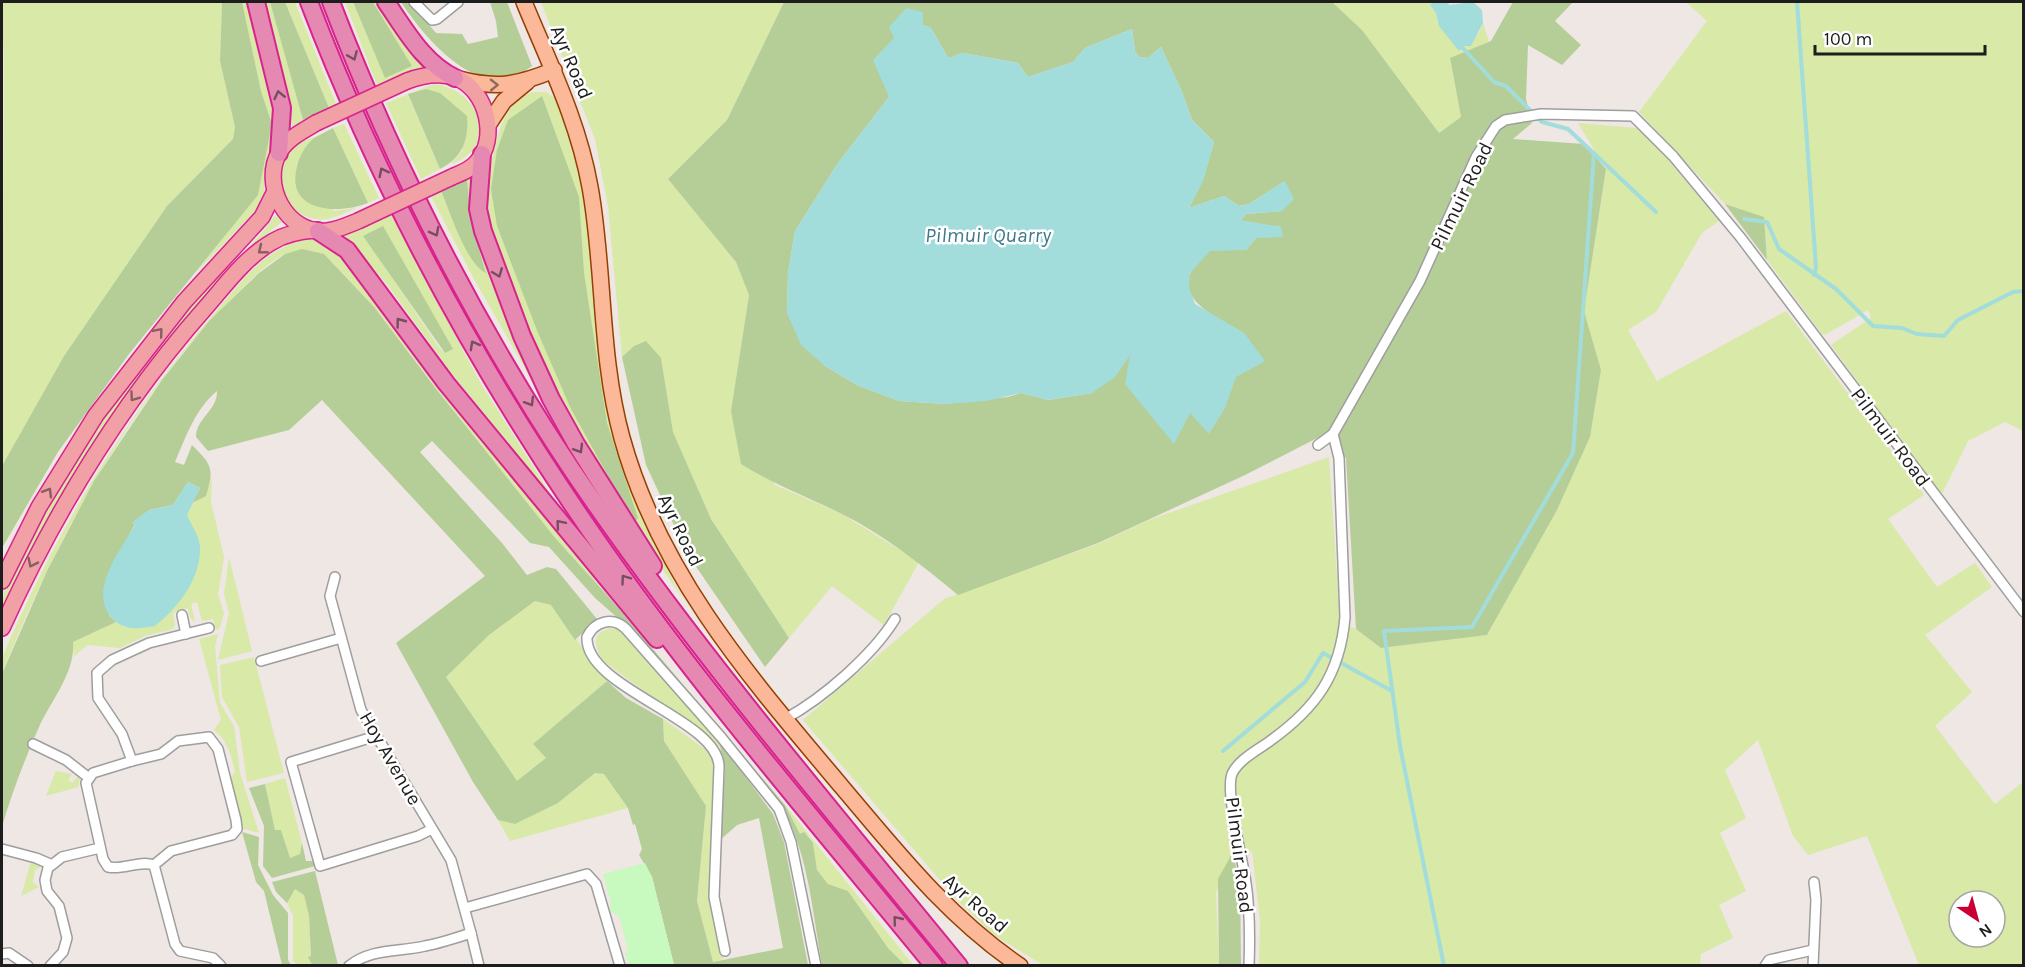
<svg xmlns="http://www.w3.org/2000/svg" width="2025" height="967" viewBox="0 0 2025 967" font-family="Karla,sans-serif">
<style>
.grass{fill:#d8e9a8;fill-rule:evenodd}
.forest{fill:#b5ce97;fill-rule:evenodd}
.park{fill:#c8f9bf}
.water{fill:#a2dcdb}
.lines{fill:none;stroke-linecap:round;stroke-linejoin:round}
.stream{stroke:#a2dcdb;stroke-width:4}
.minor-casing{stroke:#9e9e9e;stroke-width:12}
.primary-casing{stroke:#963f00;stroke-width:18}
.trunk-casing{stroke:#d8238e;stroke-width:18}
.motorway-casing{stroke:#d8238e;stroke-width:20}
.minor{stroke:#fff;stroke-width:9}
.primary{stroke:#fcb99a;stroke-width:15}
.trunk{stroke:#f1a1a6;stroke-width:15}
.motorway{stroke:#e689b2;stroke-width:16}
.trunk-bridge-casing{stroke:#d8238e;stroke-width:18;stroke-linecap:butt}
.trunk-bridge{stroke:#f1a1a6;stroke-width:15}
.oneway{stroke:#774e60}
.oneway2{stroke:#8c6b5c}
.oneway3{stroke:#875f62}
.labels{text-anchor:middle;stroke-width:5;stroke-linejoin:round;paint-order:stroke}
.street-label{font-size:20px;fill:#1d1d1d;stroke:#fff}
.water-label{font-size:21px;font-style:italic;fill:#3e798d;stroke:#fff}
</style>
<rect width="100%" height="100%" fill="#eee7e3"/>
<g class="grass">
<path d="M2,2H222L220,61L235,127L233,139L167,206L64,356L2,466L4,65Z"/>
<path d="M242,2H249L280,121L265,166L264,195L257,209L193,276L258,194L272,124L261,91Z"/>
<path d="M264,2H270L303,120L292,129L291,111Z"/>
<path d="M285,2H295L336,104L329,108Z"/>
<path d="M345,2H353L385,77L412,66L373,2H378L386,17L427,66L377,85Z"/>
<path d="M541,2H784L727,120L668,179L736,262L749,295L731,411L775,485L842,514L919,562L884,625L832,586L789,638L711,519L673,432L661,358L634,346L622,357L608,206L595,139Z"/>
<path d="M1332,2H1433L1430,5L1436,13L1439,26L1464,46L1479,33L1483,23L1489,42L1450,59L1461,117L1439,133L1362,30Z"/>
<path d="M1686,2H2023V431L2005,422L1968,441L1943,492L1939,493L1831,345L1871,318L1868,310L1825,335L1822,334L1767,260L1764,217L1725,204L1639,112L1707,21Z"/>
<path d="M434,84C482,90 500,148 451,164L463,150L408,95L440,169L421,179L386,103Z"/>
<path d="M532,92H546L561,102L588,204L596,310L648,528L675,585L689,606C616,509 553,400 512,285C504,264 492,239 489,217C486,187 490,165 498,136C504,115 512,102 532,92Z"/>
<path d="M1578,123L1636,128L1655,144L1719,221L1702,233L1656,312L1628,330L1657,381L1786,311L1924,495L1888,519L1937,587L1975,563L1992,587L1925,635L1972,692L1935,726L1995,804L2023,782V965H1919L1867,836L1808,855L1793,836L1758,740L1725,770L1746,818L1720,833L1746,891L1719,905L1733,938L1701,954L1700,965H1259L1260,921L1252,851L1232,854L1216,893L1219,965H1043L994,935L957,900L803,720L944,599L1098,544L1149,520L1329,457L1340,622L1356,629L1381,648L1487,635L1557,510L1590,437L1601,370L1584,311L1606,169ZM1959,901H1995V937H1959Z"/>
<path d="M344,124L379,198L368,203L333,128Z"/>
<path d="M325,133L312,140L333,211L356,208C342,214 327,223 311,218C282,211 270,171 291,150C298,142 315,137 325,133Z"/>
<path d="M474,176L472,204L558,426L474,279L431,196L441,190L461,240L486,272L472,225L467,180Z"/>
<path d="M390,213L480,382L569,523L541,492L538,480L448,369L389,287L344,235ZM364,235L453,349L445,353L438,346Z"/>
<path d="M275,215L282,222C254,243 230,269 207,295C122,388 53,496 2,610C1,583 22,556 35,531C79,449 133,373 194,302C219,273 254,248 275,215Z"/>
<path d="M311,239L324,241L343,256L479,437L608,596L556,539L501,472L374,307L324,254C313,254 293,250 283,255C265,264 249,282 235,296C134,394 53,544 2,674V658C55,533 124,418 213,315C241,282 266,245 311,239Z"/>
<path d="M212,478L211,502L224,557L218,595L224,613L220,628L216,630L213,619L202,621L197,602L191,604L195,622L190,617L188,608L173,613L175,625L173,629L145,636L120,648L88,645L74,656L73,642L116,622L125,627L200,544L187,515L192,503L206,495Z"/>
<path d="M229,557L252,651L218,660L229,613L224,594Z"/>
<path d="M535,601L551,605L607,681L533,744L546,758L517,782L446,677L489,635Z"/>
<path d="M612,628L624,632L719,741L721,748L602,660C594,644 591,632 612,628Z"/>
<path d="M218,634L215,646L220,703L234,726L240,773L259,833L241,828L230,779L235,772C231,755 228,741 214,730L221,720L199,639Z"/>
<path d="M254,657L284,773L247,782L239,727L222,697L220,665Z"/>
<path d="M663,719L713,755L715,762L710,901L723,959L713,962L697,901L706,806L664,741Z"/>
<path d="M56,771L72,774L68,780L72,783L77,777L80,778L78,787L46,796Z"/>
<path d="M595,773L604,774L628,808L510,841L498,820L515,824L558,803Z"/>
<path d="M285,778L302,843L300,855L290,859L281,830H275L265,784Z"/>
<path d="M785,805L913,965H905L888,948L848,891L828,884L817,870L813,843L800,834Z"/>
<path d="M31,861L43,866L35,870L33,882L39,887L21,896Z"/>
<path d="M295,889L304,895L309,916L311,957H308L312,965H297L293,960V916L287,903Z"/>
</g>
<g class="forest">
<path d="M222,2H242L261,91L272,124L258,195L129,354L58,452L2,548V466L64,356L167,206L233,139L235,127L220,61Z"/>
<path d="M270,2H285L329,108L303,120Z"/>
<path d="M353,2H373L412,66L385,78Z"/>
<path d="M401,2H410L436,33L462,34L468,44L498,37L496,21L490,2H507L532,66C526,70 518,77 512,79C468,90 421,33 401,2Z"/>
<path d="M784,2H1332L1362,30L1439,133L1461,117L1450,58L1491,41L1513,2H1573L1555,21L1581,45L1562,65L1528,45L1526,99L1532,123L1513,139L1584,144L1606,169L1584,311L1601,370L1590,437L1557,510L1487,635L1381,648L1356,629L1346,458L1323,435L1245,475L1098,543L958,595C922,565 883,534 840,513C805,496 775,485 741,464L731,411L749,295L736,262L668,179L727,120ZM923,25L931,28L948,58L963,53L1018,63L1028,77L1073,62L1085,48L1132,29L1135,51L1139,57L1148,58L1161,47L1182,92L1192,120L1214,142L1203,180L1189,208L1224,196L1239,206L1249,204L1285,181L1282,211L1246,214L1240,221L1281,227L1256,238L1246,250H1210C1204,257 1195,264 1191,272C1176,302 1224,321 1244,333C1237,373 1230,399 1209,433L1190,412L1174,443L1131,354L1092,393L1048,400L1021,393L1008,397L945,404L899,401L857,385L825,366L787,313L788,273L795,231L838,163L889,97L895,37Z"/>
<path d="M426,89L440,93L467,116C469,140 462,158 440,169L408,94Z"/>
<path d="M542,96L579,197L584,273L607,423L638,518L634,523L571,409L538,333L497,226L491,189L497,150L508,120Z"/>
<path d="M333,128L368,203C338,215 285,212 297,167C299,157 305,146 313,139C319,135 327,131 333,128Z"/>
<path d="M467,180L472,225L486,273C466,264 450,211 441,191Z"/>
<path d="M1725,204L1764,217L1767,260Z"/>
<path d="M383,226L453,349L445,353L363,236Z"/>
<path d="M302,249L324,254L374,307L437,390L556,539L608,596L785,805L800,834L804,832L813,843L817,870L828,884L848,891L888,948L905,965H822C812,910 808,845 776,797L627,626L595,598L549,547L530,543L432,441L420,452L502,543L527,575L547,567L556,569L597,619L575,640L551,605L535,601L489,635L446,677L517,781L546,758L533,744L607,681L626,698L663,719L664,741L706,806L697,901L713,962L783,948L759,818L737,825L719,841L725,770L719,741L773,814L784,842L808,965H674L652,877L639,855L642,849L635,824L633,825L628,808L604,774L595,773L558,803L515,824L498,820L473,782L396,643L485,576L322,400L289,430L208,451L196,437C196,418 218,410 217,391C195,409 186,437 175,462L184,465L192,445C211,464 215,468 206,496L192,503L200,488L188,482L173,505L149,510L133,523L135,524L110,570L109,615L116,622L73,642C76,671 51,701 39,727C25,759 12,792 2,827V674L47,571L94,481L162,380L210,320L259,273L285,254Z"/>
<path d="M646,341L661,358L673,432L711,519L789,638L765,667L688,555L646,465L622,357L634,346Z"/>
<path d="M265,784L275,830H281L290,858L300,854L302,843L306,861H314L315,866L272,878L263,866L264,826L249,788Z"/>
<path d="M242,832L259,837L258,865L273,895L288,913V960L291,965H282L264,891L256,882Z"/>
<path d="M1232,854L1240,878L1241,965H1219L1218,879Z"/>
<path d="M315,871L338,965H312L308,957L311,956L309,916L304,895L295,889L287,903L276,892L272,882Z"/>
</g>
<path class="park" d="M645,863L652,877L674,965H629L625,953L628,949L619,916L610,911L611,903L603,874Z"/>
<g class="water">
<path d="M1433,2H1448L1449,5L1473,2L1482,10L1483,23L1471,46H1464L1459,51L1439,26L1436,13L1430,5Z"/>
<path d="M906,8L923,12V25L931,28L948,58L963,53L1018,63L1028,77L1073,62L1085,48L1132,29L1135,51L1139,57L1148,58L1161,47L1182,92L1192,120L1214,142L1203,181L1189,208L1224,196L1239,206L1249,204L1285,181L1294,199L1282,211L1246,214L1241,220L1281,227L1283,237L1256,238L1246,250L1210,251L1190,273L1189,288L1195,304L1244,333L1265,361L1236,377L1225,408L1209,434L1190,413L1174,444L1125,384L1130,355L1115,377L1092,393L1048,400L1021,393L986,401L945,404L899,401L857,385L825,366L801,345L787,313L788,273L795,231L838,163L889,97L873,60L894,38L889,27Z"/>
<path d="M188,482L200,488L187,515C191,524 199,536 200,546C201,579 179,606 155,626C139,629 124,631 112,618C87,592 121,549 135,525L132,522L149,510L173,505Z"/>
</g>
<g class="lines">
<g class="stream">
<path d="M1797,2L1816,267L1814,275"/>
<path d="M1461,46L1494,82L1506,86L1542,122L1568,129L1656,212"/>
<path d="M1744,219L1767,222L1779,249L1836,289L1873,326L1902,328L1917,334L1944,336L1958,320L2013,292L2024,291"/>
<path d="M1223,751L1305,682L1323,653L1392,691"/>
<path d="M1444,966L1400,746L1384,631L1472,627L1573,453L1594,153"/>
</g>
<g class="minor-casing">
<g id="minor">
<path d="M414,2L432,20L437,19L458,2"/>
<path d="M1318,445L1333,434"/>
<path d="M335,577L330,596L361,710L451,860L471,933"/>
<path d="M182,615L186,634"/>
<path d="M209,628L149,643L112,660L97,673L98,698L122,734L132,761L93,773L86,783L103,859L108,867C124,870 139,860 154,865L175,944L180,951L213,958L221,966"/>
<path d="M261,661L341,638"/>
<path d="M785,719C823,698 872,656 895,619"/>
<path d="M376,736L291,762L320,866L418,836L432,829"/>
<path d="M33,744L66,760L89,778"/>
<path d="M132,761L161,754L178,741L209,737L218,749L236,820L237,829L232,835L171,851L154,865"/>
<path d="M2,849L36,858L50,864"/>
<path d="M465,908L587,874L596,884L620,966"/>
<path d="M725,951L714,897L719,767C719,719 584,688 587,637C595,621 613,616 626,629L721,737L779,809L791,842L816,966"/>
<path d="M2,954L9,953L28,966"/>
<path d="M50,966L63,952L67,938L59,906L47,891L45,880L48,868L62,857L100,848"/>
<path d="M349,966C371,948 400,952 425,946C441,943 456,938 471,933L479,966"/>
<path d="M1249,966C1250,939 1250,910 1246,883C1243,860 1225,793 1232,774C1238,760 1258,750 1270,741C1316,708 1340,675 1345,617L1339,458L1333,434L1420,281L1476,157L1496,126L1505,120L1541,114L1633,116L1673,156L1741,238L2024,612"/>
<path d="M1765,966L1769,960L1813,950"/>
<path d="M1813,966L1816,900L1814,882"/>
</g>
</g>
<g class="primary-casing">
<g id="primary">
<path d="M524,2C549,63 578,120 590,187C605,270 599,355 622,438C660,576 752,680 842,787C897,852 948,917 1020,966"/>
<path d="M459,79C497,89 518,85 554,70"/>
<path d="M488,125L504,101L527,82"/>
</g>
</g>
<g class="trunk-casing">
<g id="trunk">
<path d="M407,81C423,75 440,72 457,78C487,91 499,139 476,163C470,170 461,173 452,177"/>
<path d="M316,123C303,131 288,138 280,151C260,183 286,235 327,231C338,230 348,225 358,221"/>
<path d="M2,581L39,507L96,415L184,302L262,217L274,193"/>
<path d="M2,628C55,511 121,403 207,306C226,284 246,257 272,242C285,234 300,231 315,230"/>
</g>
</g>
<g class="motorway-casing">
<g id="motorway">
<path d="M256,2L282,108L279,153"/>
<path d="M309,2C383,196 485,382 605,552C707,696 823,830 934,966"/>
<path d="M331,2C398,176 488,351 596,505C708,665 835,814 959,966"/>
<path d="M386,2C405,29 423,63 455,78"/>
<path d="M482,154L478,209L483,231L522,336L551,399L576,444L653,566"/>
<path d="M318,231L347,250L446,383L657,639"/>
</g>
</g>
<use href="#minor" class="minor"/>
<use href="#primary" class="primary"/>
<use href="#trunk" class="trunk"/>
<use href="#motorway" class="motorway"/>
<g class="trunk-bridge-casing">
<g id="trunk-bridge">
<path d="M316,123L407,81"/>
<path d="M358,221L452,177"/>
</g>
</g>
<use href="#trunk-bridge" class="trunk-bridge"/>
</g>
<defs><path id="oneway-chevron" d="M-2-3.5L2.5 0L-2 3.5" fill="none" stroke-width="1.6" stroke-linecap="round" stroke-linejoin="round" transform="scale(1.5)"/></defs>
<g class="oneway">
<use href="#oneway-chevron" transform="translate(353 56) rotate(67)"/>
<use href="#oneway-chevron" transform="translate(279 95) rotate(-103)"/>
<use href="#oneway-chevron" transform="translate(383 172) rotate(-117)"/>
<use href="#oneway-chevron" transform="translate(435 232) rotate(62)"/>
<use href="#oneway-chevron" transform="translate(498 273) rotate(69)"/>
<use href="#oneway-chevron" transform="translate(400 322) rotate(-127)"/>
<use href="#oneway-chevron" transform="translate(474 345) rotate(-119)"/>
<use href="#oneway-chevron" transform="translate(530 402) rotate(59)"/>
<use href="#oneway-chevron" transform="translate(579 449) rotate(59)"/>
<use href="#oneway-chevron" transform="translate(560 524) rotate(-130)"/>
<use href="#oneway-chevron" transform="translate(625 579) rotate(-126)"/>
<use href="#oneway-chevron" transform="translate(897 920) rotate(-129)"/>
</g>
<use class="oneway2" href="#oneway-chevron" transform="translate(494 85) rotate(-1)"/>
<g class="oneway3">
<use href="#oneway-chevron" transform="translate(262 250) rotate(141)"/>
<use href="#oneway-chevron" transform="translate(159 332) rotate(-50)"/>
<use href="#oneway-chevron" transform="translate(134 397) rotate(126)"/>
<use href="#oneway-chevron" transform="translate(48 492) rotate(-59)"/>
<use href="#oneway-chevron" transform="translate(32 563) rotate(116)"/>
</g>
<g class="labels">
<g class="street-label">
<text transform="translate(572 62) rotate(67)" y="7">Ayr Road</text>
<text transform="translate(1461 196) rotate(-64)" y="7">Pilmuir Road</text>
<text transform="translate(1891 437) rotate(53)" y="7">Pilmuir Road</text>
<text transform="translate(681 530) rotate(64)" y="7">Ayr Road</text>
<text transform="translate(391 758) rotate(60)" y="7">Hoy Avenue</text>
<text transform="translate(1240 855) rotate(83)" y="7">Pilmuir Road</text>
<text transform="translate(976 903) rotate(41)" y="7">Ayr Road</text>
</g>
<g class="water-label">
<text x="988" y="242">Pilmuir Quarry</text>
</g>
</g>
<rect width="2025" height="967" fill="none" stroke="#1d1d1d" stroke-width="6"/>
<g transform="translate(1977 919) rotate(144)"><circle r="28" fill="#ffffff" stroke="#a5a5a5" stroke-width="1.5"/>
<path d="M0-4.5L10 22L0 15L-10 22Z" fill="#ca0032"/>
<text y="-9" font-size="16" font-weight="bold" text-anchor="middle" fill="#1d1d1d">N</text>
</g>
<path d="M1815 45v9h170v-9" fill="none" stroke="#1d1d1d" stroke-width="3"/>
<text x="1824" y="45" font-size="18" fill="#1d1d1d" stroke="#ffffff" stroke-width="4.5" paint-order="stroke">100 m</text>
</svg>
